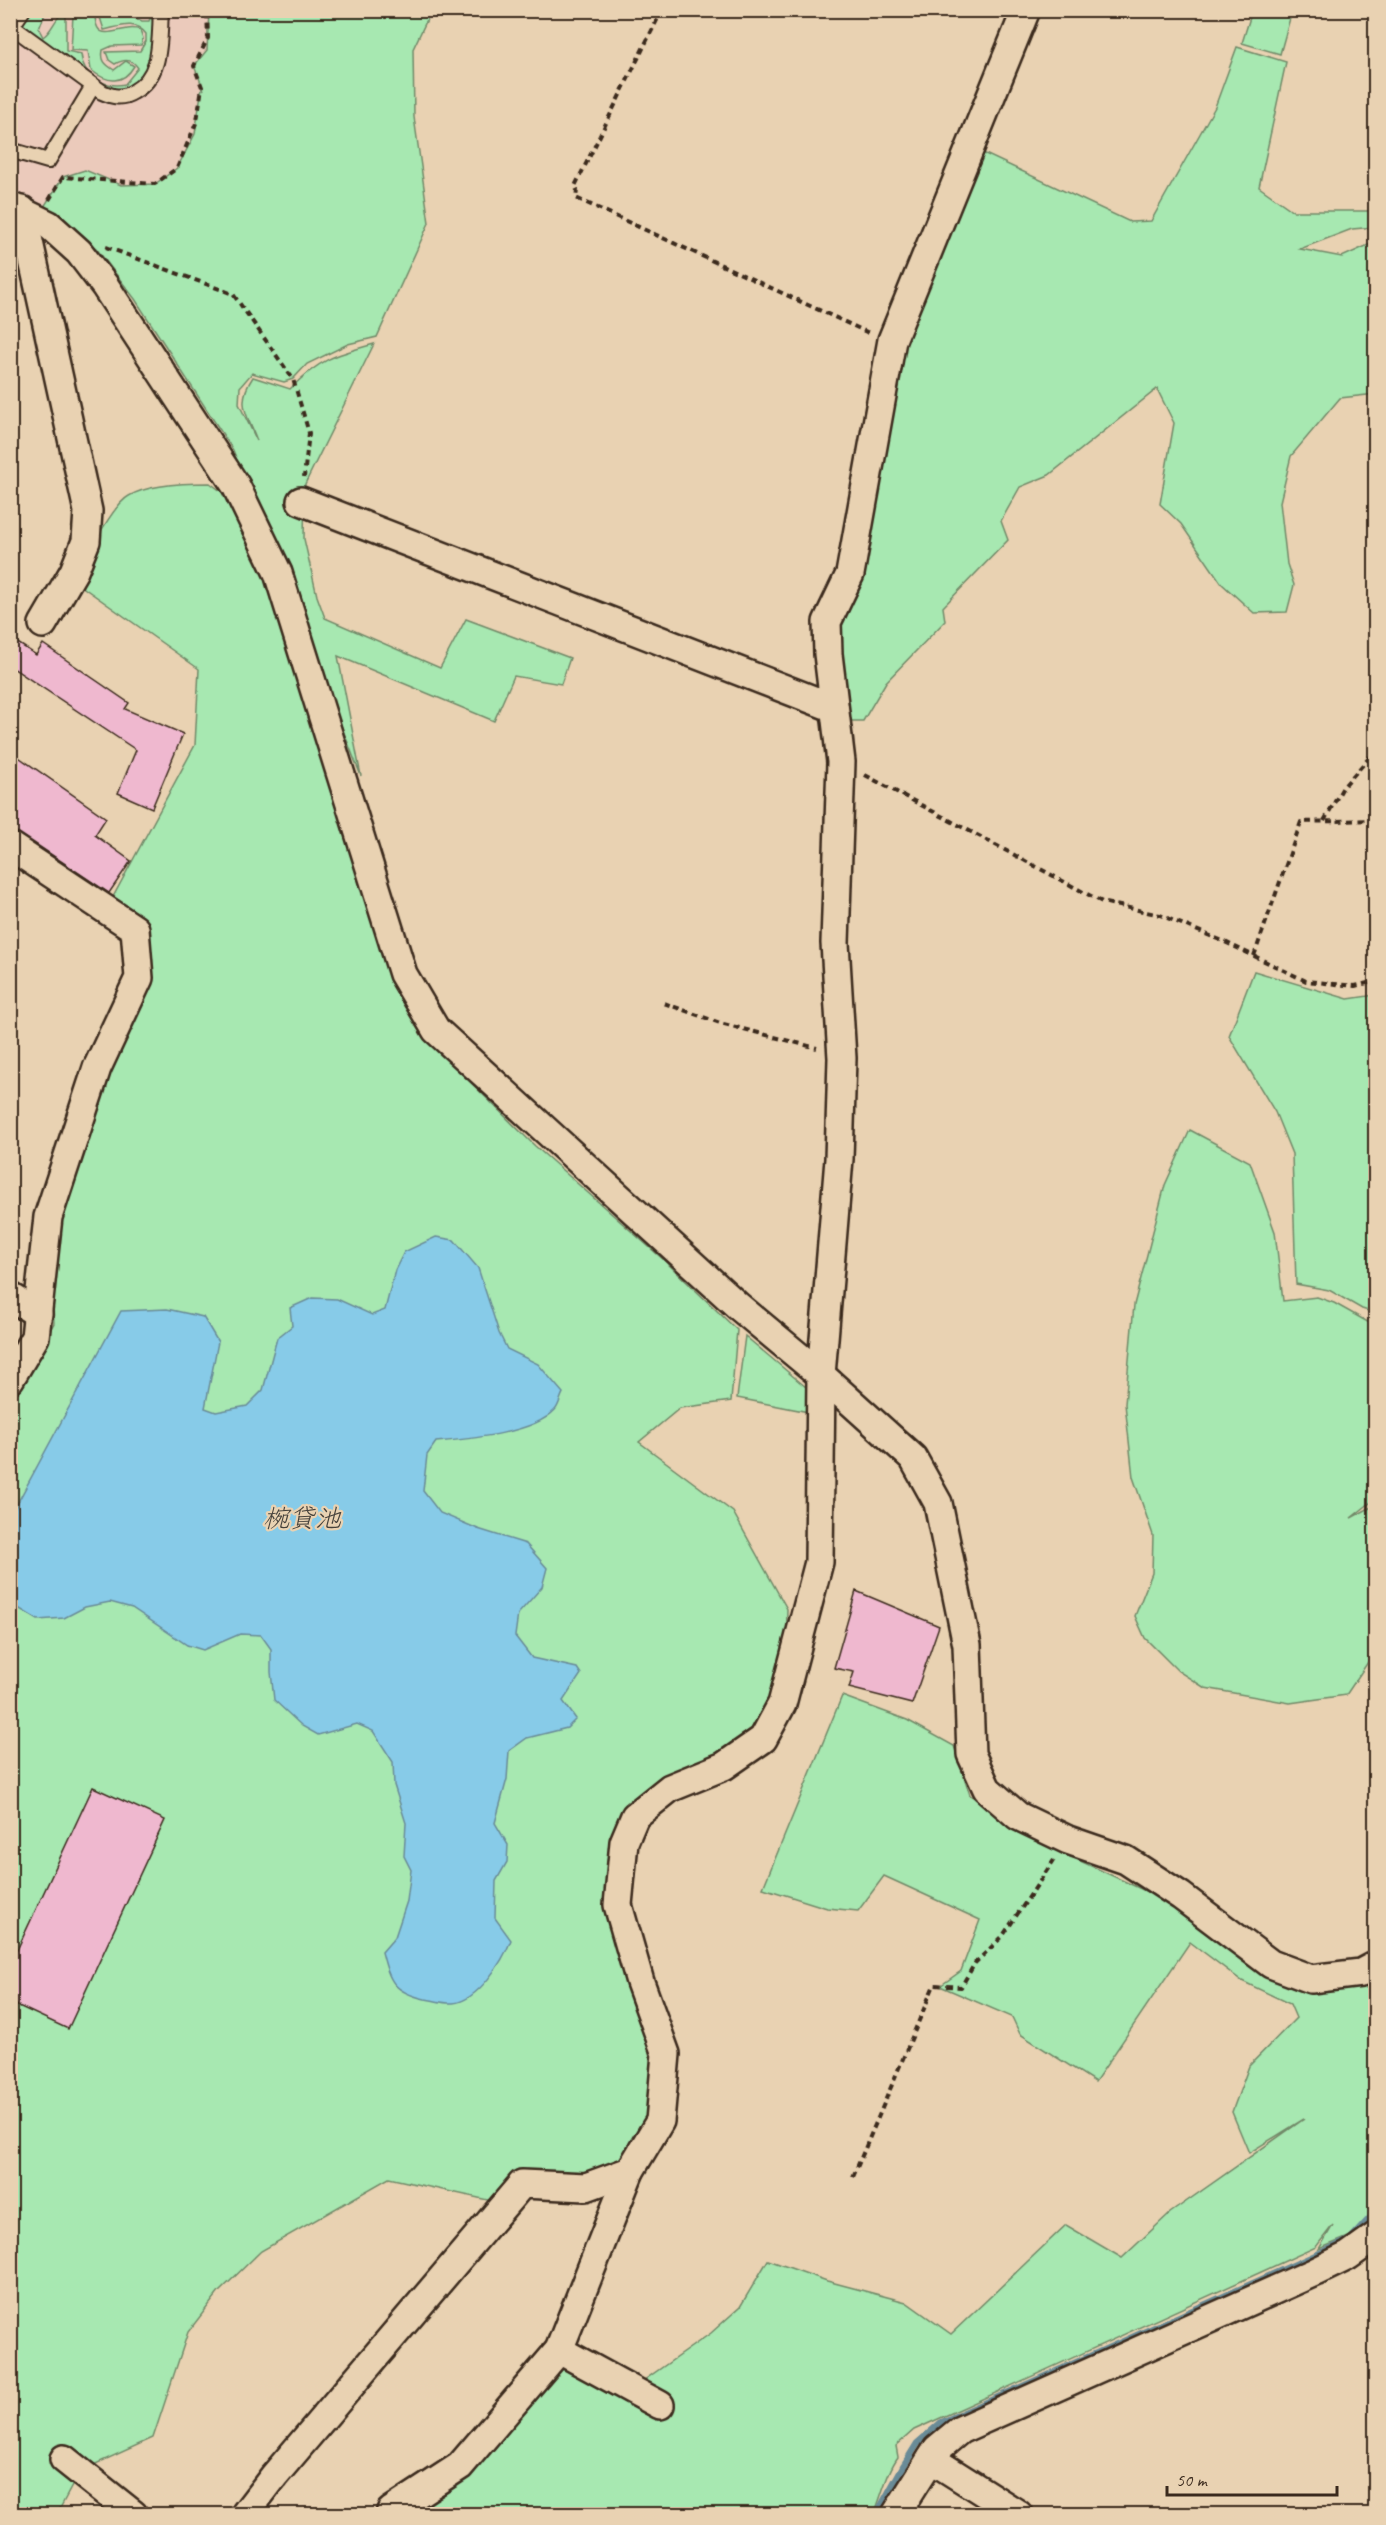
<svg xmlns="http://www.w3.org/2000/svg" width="1386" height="2525" viewBox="0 0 1386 2525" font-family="Caveat,'Klee One',sans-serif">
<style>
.built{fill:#ebcabb}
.green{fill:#a7e8b1;stroke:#718968;stroke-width:1.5}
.water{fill:#87cbe8;stroke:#698b97;stroke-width:1.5}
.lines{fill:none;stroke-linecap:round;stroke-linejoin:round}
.stream{stroke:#698b97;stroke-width:7}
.building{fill:#efb8cf;stroke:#3b2a1e;stroke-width:1.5}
.lane-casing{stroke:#3b2a1e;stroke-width:18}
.street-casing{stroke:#3b2a1e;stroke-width:32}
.path{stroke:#3b2a1e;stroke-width:4;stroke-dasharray:6 4.5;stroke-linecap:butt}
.lane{stroke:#e9d2b2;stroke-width:14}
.street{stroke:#e9d2b2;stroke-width:27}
.labels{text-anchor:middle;stroke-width:4.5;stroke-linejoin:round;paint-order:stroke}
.water-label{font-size:26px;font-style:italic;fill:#46423c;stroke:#e9d2b2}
</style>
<rect width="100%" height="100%" fill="#e9d2b2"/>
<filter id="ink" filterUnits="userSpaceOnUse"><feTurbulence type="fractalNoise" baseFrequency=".0167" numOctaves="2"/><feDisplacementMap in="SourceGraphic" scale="12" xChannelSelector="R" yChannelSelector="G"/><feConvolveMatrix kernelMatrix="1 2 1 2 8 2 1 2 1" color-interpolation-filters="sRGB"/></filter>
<g filter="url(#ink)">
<path class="built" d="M10,11H209L207,50L194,67L209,107L181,253L113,234L11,201Z"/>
<g class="green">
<path d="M10,11H46L39,29L43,37C53,30 54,19 63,13L66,17V51L81,54C83,77 104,88 125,84L138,68C132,58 124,59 115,64L109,60L106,52L140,51L146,41V34C135,19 119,27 104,30L98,11H119L142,21H149L151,16L158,38L140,89L113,97L11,24Z"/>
<path d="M70,11H95C94,51 122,22 140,30L143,38L141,45L112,46L103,50C101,61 105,64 114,70L126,61L134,66C123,85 107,83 91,70L88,51L71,50L73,15Z"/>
<path d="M209,11H431L413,49L414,117L429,223L377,337L348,344L307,364L293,379L284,382L252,373L240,387L239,404L257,441C248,415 235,404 253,377L290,389C320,359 334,355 374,344L305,484L304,539L317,596L325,618L440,668L466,619L570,658L561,684L514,676L494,721L338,656L361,776L233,450L135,299L96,248L42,210L63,177L85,170L121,185L155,184L177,168L195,134L202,87L204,90L194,66L207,50Z"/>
<path d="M1252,11H1292L1280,54L1242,43Z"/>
<path d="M1237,47L1286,62L1259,187L1293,211H1376L1375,227L1352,229L1300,249L1342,257L1375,242L1376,394L1340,398L1291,456L1280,502L1287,564L1294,585L1287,612L1254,613L1222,584L1181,524L1160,504L1174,423L1157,389L1049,475L1020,487L1001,521L1008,540L943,607L945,621L886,682L863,721H847L828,654L904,317L979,151L1130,222L1151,221L1215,107Z"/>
<path d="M210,483L233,500L248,529L429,1041L535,1146L665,1261L737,1330L731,1401L680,1408L639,1442L733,1512L787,1609L785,1691L750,1740L634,1817L618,1905L661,2109L630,2171L492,2201L389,2178L261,2251L219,2292L188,2332L153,2438L80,2471L57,2514H11V1398L54,1323L53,1306L62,1212L125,1029L135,929L113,897L195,745L199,669L74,581C84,562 112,505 129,496C149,484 187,483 210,483Z"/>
<path d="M1254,971L1348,999L1375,995V1313L1362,1309L1329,1290L1296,1284L1292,1154L1275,1112L1229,1036Z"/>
<path d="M1190,1130L1250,1162L1275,1232L1283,1301L1317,1297L1334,1303L1375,1326V1499L1351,1518L1375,1505V1662L1370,1659L1346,1695L1290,1703L1205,1688L1178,1671L1145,1638L1135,1616L1152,1573L1153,1535L1133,1477L1125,1404L1134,1305L1165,1185Z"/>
<path d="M745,1336L813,1393L809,1412L737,1398Z"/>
<path d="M842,1696L907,1720L954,1746L970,1795L1037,1841L1191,1912L1243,1956L1290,1986L1326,1977L1375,1959L1376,2219L1368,2229L1319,2249L1333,2225L1316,2247L914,2430L896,2446L898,2457C886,2473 882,2496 874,2514H393L470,2462L559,2350L620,2397L711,2333L740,2307L768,2260L827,2281L906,2302L951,2334L1066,2225L1122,2258L1170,2213L1304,2119L1249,2153L1232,2112L1249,2066L1296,2018L1290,2004L1242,1981L1190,1942L1095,2082L1020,2034L1012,2017L940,1986L961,1971L980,1920L884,1876L858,1911L827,1908L763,1888Z"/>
</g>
<path class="water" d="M436,1237L454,1240L478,1268L499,1333L507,1349L538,1364L563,1393C560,1398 559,1406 555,1410C533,1434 467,1439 436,1442L427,1455L423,1491L440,1513L478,1529L526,1544L547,1568L542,1587L518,1614L515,1636L532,1658L577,1668L581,1674L563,1701L576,1719L567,1728L527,1738L509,1751L507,1779L495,1823L508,1845L507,1862L496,1881L495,1918L511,1940C503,1961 478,2001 453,2003C445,2004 434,2000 425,1999C394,1992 390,1983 382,1952L395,1937L407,1901L411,1870L404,1856L406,1823L394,1785L393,1762L373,1731L357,1724L318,1735L302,1726L274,1700L271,1672V1649L261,1635L240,1634L203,1650L187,1645L132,1608L110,1602L85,1607L64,1618L38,1620L10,1603L11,1515L121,1311L167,1309L203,1317L218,1342L205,1408L216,1412L247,1406L263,1390L277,1338L292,1326L290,1308L312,1298L337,1299L372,1315L385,1310L395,1270L404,1252Z"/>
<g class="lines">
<path class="stream" d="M877,2514L904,2465L917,2444L941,2423L1350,2240L1376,2212"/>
</g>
<g class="building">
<path d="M10,638L36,655L43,644L129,703L125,709L183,734L152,808L118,793L136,750L10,666Z"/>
<path d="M10,751L106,818L95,835L131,861L109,893L19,833L10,830Z"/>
<path d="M856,1591L939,1626L912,1704L849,1688L854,1672L834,1668Z"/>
<path d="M93,1787L165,1820L68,2029L10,2002V1965Z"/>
</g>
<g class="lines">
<g class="lane-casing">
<g id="lane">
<path d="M10,25L102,92C113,97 122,99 133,92C163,76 159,40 161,10"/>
<path d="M12,26L23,10"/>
<path d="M10,150L48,161L93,86"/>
</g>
</g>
<g class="street-casing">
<g id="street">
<path d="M10,206L49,225L79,252L105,286L236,486L278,573L403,974L436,1030L738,1306L821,1375L913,1458L938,1503L967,1645L971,1754L987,1789L1018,1816L1068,1840L1126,1860L1181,1896L1271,1964L1311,1979L1361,1973L1376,1965"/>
<path d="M22,210L88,511L86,541L74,571L43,624"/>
<path d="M301,501L834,708"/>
<path d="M10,846L135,929L139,978L97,1068L48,1217L35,1337L10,1379"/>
<path d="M10,1296L38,1314"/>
<path d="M559,2350L660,2405"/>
<path d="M64,2459L133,2514"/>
<path d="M931,2459L1018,2514"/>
<path d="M245,2514L274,2476L522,2184L586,2187L630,2171"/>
<path d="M390,2514L391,2511L460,2466L559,2350L630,2171L660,2121L666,2054L640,1982L618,1905L624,1842L635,1816L670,1788L724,1766L763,1739L782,1704L819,1562L821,1375L839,1159L842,1058L835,943L841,762L828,654L827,622L850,574L892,340L1026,10"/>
<path d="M896,2514L937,2449L960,2430L1315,2272L1348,2256L1376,2236"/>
</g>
</g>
<g class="path">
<path d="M662,10L575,186L577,190L576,198L871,334"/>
<path d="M49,200L63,177L155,184L177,168L197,121L202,87L194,66L208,38L207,10"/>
<path d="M106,247L233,294L293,379L309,433L304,477"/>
<path d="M865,775L1102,902L1160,915L1225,942L1306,981L1355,986L1376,981"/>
<path d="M1324,821L1343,787L1376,750"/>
<path d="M1254,956L1301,822L1376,820"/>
<path d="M664,1003L720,1023L817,1048"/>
<path d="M853,2177L934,1985L961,1987L975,1963L1002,1937L1054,1860"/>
</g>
<use href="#lane" class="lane"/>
<use href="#street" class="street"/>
</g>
</g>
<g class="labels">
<g class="water-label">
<text x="302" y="1527">椀貸池</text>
</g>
</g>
<rect width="1386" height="2525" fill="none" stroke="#e9d2b2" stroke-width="36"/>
<rect x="18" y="18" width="1350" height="2489" fill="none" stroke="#3b2a1e" stroke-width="2" filter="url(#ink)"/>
<path d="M1167 2486v9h170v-9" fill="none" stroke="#3b2a1e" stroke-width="3"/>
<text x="1176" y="2486" font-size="18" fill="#3b2a1e" stroke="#e9d2b2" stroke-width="4.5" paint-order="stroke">50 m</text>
</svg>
